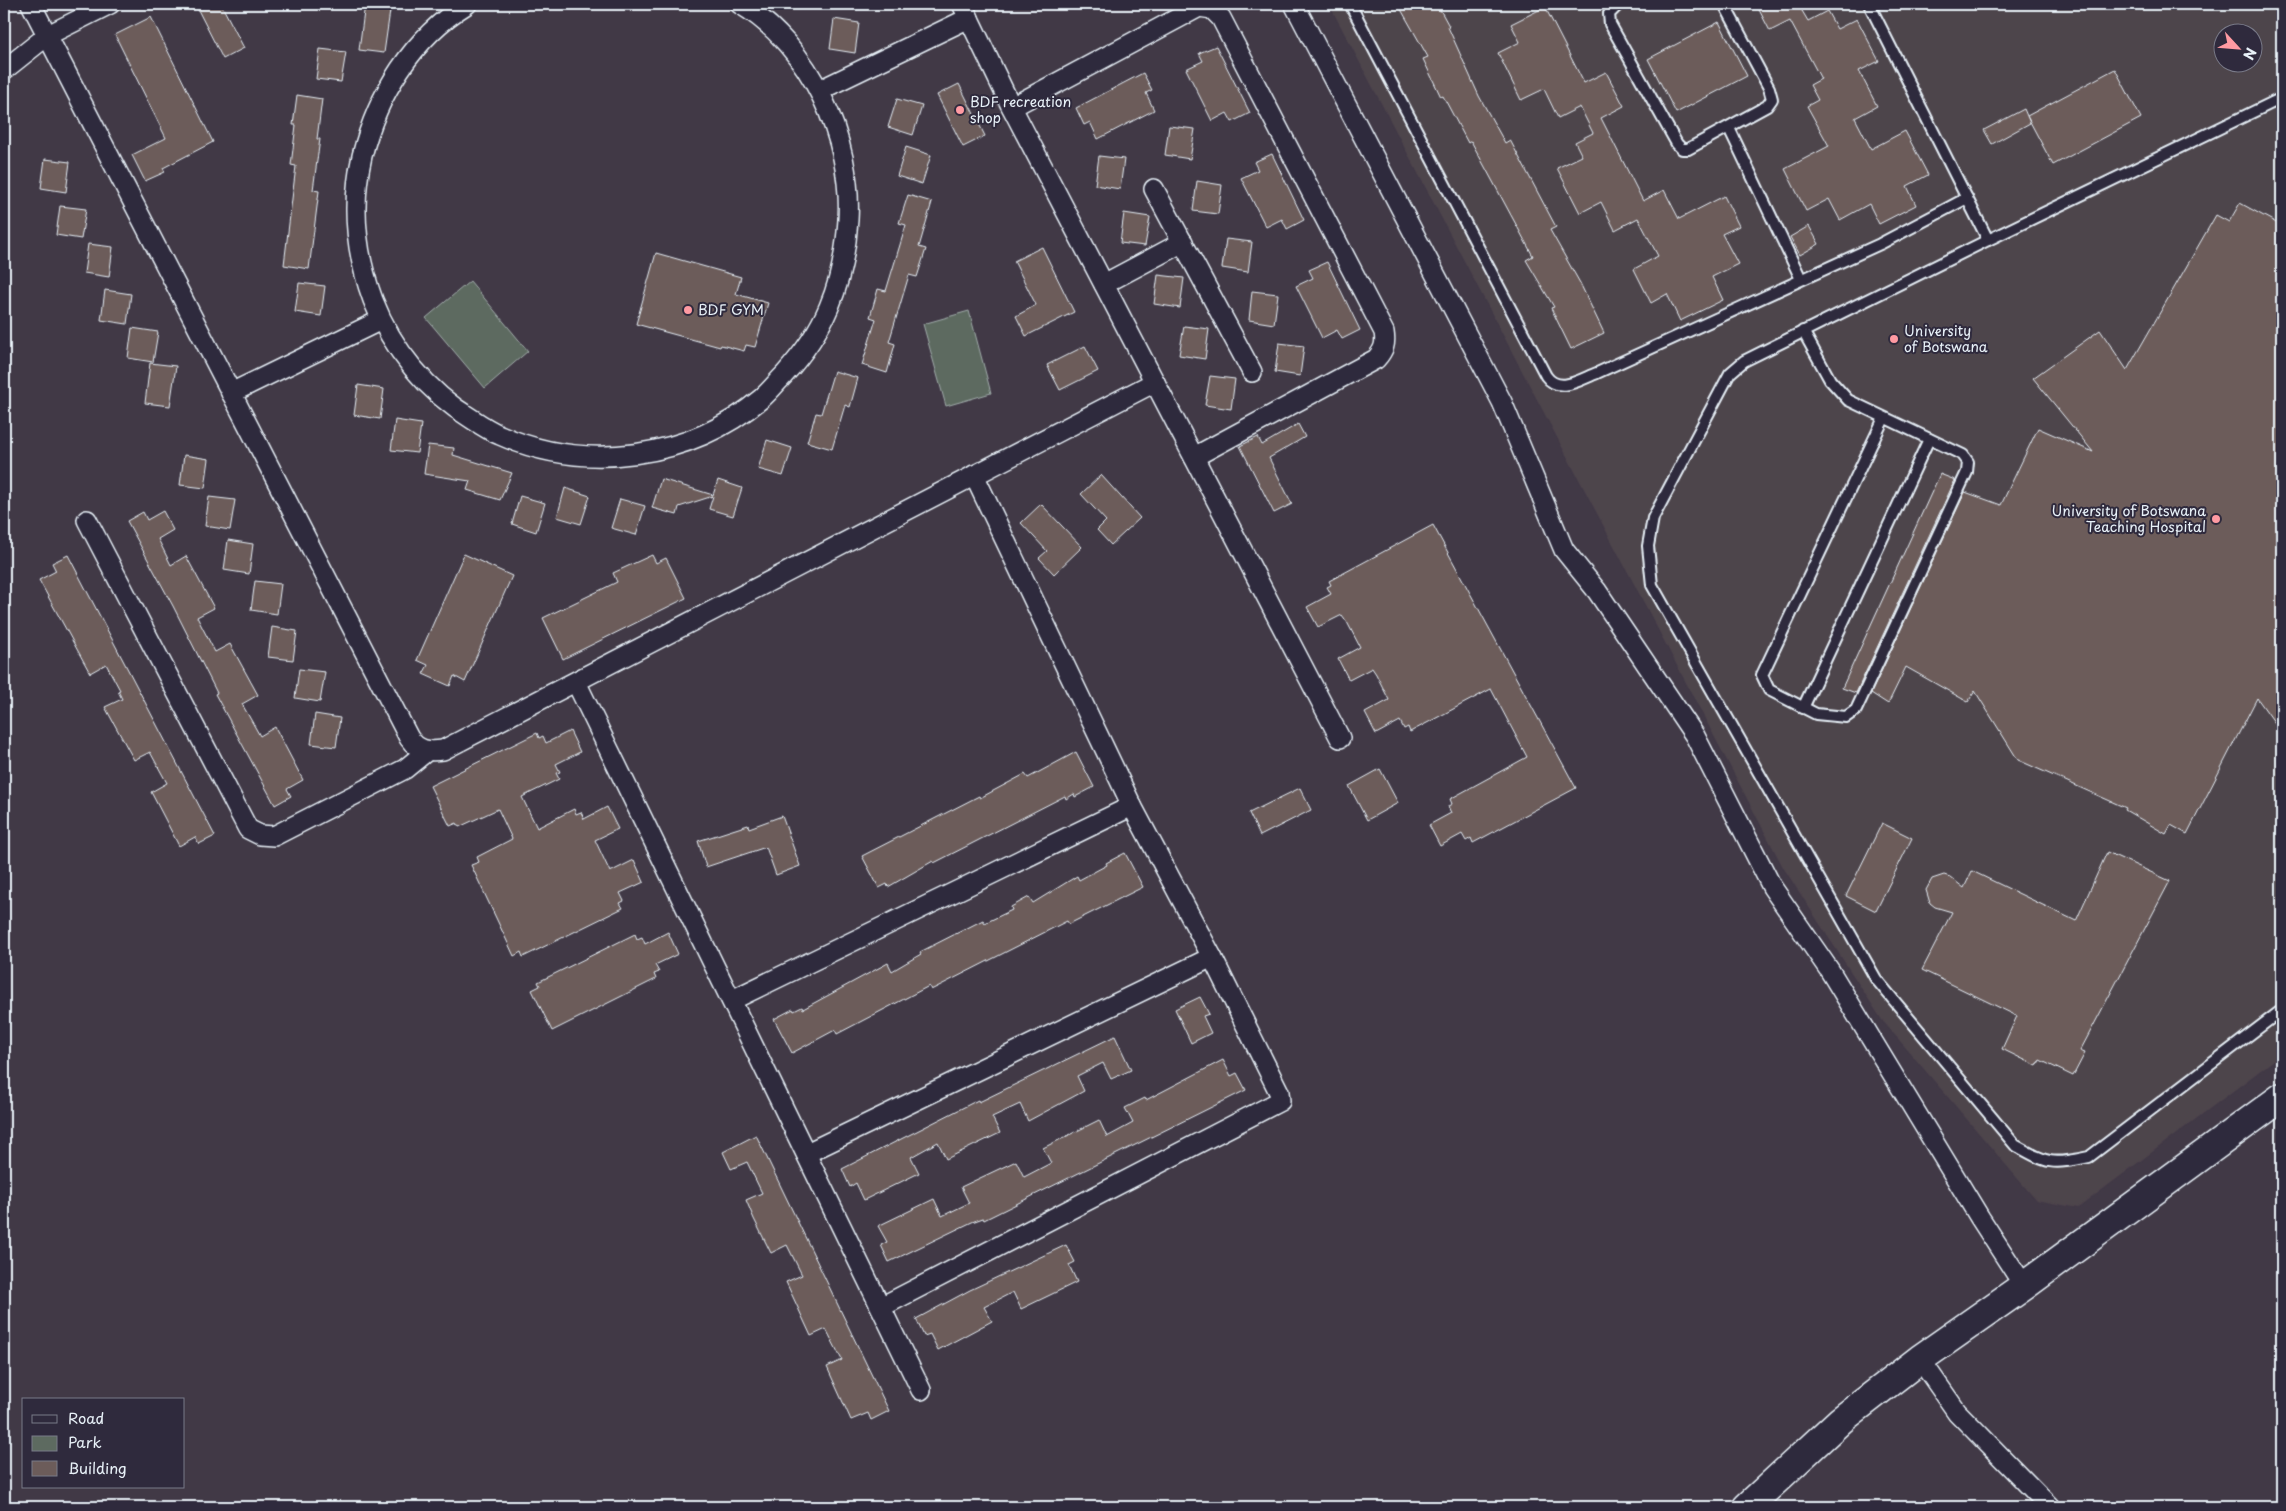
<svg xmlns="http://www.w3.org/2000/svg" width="2286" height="1511" viewBox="0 0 2286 1511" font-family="'Playpen Sans',sans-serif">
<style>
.built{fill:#4e444c;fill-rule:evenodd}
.green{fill:#5d6a60;stroke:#a2aeac}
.building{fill:#6c5c5a;stroke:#e8f1f8}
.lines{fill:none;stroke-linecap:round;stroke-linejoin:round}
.lane-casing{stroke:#e8f1f8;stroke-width:14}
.street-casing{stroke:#e8f1f8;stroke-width:22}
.secondary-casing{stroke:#e8f1f8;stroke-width:31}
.lane{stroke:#2f2a3d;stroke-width:10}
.street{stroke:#2f2a3d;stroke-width:19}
.secondary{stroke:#2f2a3d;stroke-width:28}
.poi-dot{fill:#ff9aa2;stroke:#2f2a3d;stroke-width:2}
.labels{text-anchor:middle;stroke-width:4;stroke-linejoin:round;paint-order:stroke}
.poi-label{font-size:14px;fill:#e8f1f8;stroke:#2f2a3d;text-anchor:start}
</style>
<rect width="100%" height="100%" fill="#413946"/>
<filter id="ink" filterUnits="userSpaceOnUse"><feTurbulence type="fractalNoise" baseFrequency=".02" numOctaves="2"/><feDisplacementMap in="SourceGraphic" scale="10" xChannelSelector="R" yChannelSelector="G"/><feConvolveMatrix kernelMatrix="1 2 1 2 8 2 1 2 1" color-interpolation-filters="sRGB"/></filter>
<g filter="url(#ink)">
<path class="built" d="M1329,4H2282V1054L2078,1208L2036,1200L1882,1020L1783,867ZM2224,32H2254V62H2224Z"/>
<g class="green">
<path d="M470,281L528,351L485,388L426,318Z"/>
<path d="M969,311L991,393L946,406L923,324Z"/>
</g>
<g class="building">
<path d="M195,4H221L244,48L223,59Z"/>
<path d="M365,4H391L384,53L359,50Z"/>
<path d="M1398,4H1437L1449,26L1448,27L1479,96L1505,143L1510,140L1556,227L1550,230L1580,283L1604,333L1571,349L1551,308L1554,307L1526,260L1533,256L1471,141L1468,143L1443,96L1441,97L1423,59L1428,57Z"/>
<path d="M1756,4H1798L1808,21L1827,11L1837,29L1857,19L1879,61L1859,71L1877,106L1855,118L1871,149L1905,131L1928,175L1907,186L1916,205L1879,224L1869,204L1840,220L1829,199L1806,211L1785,169L1829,146L1807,106L1818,100L1810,85L1821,79L1790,21L1770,31Z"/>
<path d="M1545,7L1584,83L1606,72L1624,106L1601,118L1643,201L1664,190L1679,219L1724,196L1739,226L1722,234L1738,264L1712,277L1723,300L1680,321L1667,294L1651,303L1634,269L1658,256L1638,218L1615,230L1601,202L1580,213L1557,168L1582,156L1575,142L1593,133L1580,107L1558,118L1544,89L1521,100L1498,53L1520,42L1511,24Z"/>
<path d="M151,17L213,142L163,168L165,172L145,181L132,155L166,138L115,35Z"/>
<path d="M834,19L859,23L855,53L830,49Z"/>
<path d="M1719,22L1747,76L1676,113L1648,59Z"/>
<path d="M1216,46L1250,113L1232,122L1227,113L1212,121L1186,69L1203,61L1199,53Z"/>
<path d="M320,49L346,52L341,82L316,79Z"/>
<path d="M2115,69L2141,118L2053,165L2027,116Z"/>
<path d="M1143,73L1152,90L1146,93L1154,110L1098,139L1090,122L1084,125L1076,108Z"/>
<path d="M959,84L985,136L963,147L937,95Z"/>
<path d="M297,95L322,99L317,139H320L313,190L319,191L309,269L284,265L296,166L291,165L296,125H293Z"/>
<path d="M897,99L922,106L913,135L888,127Z"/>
<path d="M2024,109L2030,123L1992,144L1984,130Z"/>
<path d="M1169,126L1195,129L1190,159L1165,155Z"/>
<path d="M906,147L931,155L922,184L897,176Z"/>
<path d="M1272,154L1304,220L1287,229L1282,219L1266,227L1241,178L1258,170L1254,162Z"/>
<path d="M1099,156L1124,159L1120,189L1095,185Z"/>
<path d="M45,159L70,162L66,192L41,188Z"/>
<path d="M1197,181L1222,185L1218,214L1193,211Z"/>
<path d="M908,195L932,202L919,247L926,249L917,277L909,275L889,342L895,344L887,373L862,365L876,319L870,317L878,289L886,291L906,225L899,223Z"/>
<path d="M2240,203L2282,226V733L2257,698L2187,834L2171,825L2166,834L2125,810L2126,808L2018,760L1975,691L1968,702L1906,667L1888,704L1871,693L1965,492L2001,505L2038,428L2093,452L2033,378L2100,330L2127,370L2216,215L2229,222Z"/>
<path d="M60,206L86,209L81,239L56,235Z"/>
<path d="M1124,213L1150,217L1145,246L1120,243Z"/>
<path d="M1809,226L1819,244L1800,255L1790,237Z"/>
<path d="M1226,239L1252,242L1248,272L1222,268Z"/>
<path d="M88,244L113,247L109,277L84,273Z"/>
<path d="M1042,247L1074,312L1026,336L1016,316L1036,305L1014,261Z"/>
<path d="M656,253L741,277L736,294L768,303L755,347L746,345L744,351L721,345L720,347L636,324Z"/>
<path d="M1327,262L1360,330L1342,339L1337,330L1322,338L1296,286L1313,278L1309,270Z"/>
<path d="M1158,275L1184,278L1180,308L1154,304Z"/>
<path d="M299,283L325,286L321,316L295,312Z"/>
<path d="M105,290L131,294L127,324L101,320Z"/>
<path d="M1252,291L1278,294L1274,324L1249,320Z"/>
<path d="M1184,326L1209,329L1205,359L1179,355Z"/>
<path d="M132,328L158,332L153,362L128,358Z"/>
<path d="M1279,343L1304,346L1300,376L1275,372Z"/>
<path d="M1085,346L1098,371L1060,390L1047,365Z"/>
<path d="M150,363L176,366L170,406L145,403Z"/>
<path d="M834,371L858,378L850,407L845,405L832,449L807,442L816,413L821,414Z"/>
<path d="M1210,376L1235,379L1231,409L1205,405Z"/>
<path d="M358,385L384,389L380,419L354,415Z"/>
<path d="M395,420L421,424L417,453L391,450Z"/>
<path d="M1298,424L1305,437L1269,458L1292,504L1274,513L1240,446L1258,437L1262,445Z"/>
<path d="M767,440L792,448L783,476L758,469Z"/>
<path d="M428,445L454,448L453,455L512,473L500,500L467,490L470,481L424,474Z"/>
<path d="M184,455L209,459L205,488L180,485Z"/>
<path d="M1940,474L1955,480L1856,693L1842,688Z"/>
<path d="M1101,475L1140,518L1111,545L1097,530L1106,521L1081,494Z"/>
<path d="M661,479L713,495L718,480L742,488L733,516L709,509L713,496L679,507L677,515L652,508Z"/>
<path d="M565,488L590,496L581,524L557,517Z"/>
<path d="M520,496L545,503L536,532L512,524Z"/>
<path d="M209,497L235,500L230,530L205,526Z"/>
<path d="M620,499L645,506L636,535L611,528Z"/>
<path d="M1041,504L1082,547L1054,574L1039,558L1047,551L1021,523Z"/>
<path d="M163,511L173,530L158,539L171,565L186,556L214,608L197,617L201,625L215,652L230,644L258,695L242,704L260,736L275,727L303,780L287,789L291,796L275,805L215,694L217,693L173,606L127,521L143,512L147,520Z"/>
<path d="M1433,525L1576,788L1473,843L1471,838L1466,841L1462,834L1440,846L1429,825L1451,813L1448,806L1452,804L1450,799L1527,757L1491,689L1410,732L1408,727L1404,729L1400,721L1376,734L1365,713L1389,700L1376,674L1372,668L1349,680L1338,659L1360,647L1347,622L1342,615L1318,627L1307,607L1331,594L1327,587L1331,585L1329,581Z"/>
<path d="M228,540L253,544L249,574L224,570Z"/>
<path d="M464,554L512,576L465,682L454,676L450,686L423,674L428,665L417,660Z"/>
<path d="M68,555L215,836L199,844L195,837L179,846L151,792L167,783L150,752L134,760L105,707L122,699L118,691L120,690L106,664L90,673L39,580L56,571L52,563Z"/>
<path d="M652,555L656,563L666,558L686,598L563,659L543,618L617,582L613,573Z"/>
<path d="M255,581L281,584L277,614L251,610Z"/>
<path d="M272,627L297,631L293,660L268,657Z"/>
<path d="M299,669L325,672L320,702L295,698Z"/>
<path d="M315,714L340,718L336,747L311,744Z"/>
<path d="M570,731L580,752L556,764L560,772L556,773L559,779L522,797L537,828L574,809L576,814L581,812L584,819L607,807L618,829L595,840L610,872L634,860L644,882L620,893L624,901L620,903L623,908L523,957L521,952L514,956L471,865L479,862L477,857L512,839L498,809L459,827L457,823L450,826L430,786L537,733L539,738L543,736L546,743Z"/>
<path d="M1076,752L1094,787L1075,797L1074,794L1066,799L1065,796L934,863L933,861L888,887L887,884L879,888L862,856L979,796L980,798L1025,774L1028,778Z"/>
<path d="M1380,769L1398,803L1367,820L1349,786Z"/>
<path d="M1300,788L1311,810L1260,836L1249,813Z"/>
<path d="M782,816L800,866L776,875L766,847L706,867L698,841L748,825L749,828Z"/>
<path d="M1882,823L1912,838L1876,911L1846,896Z"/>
<path d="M2107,852L2170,881L2080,1051L2085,1053L2073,1076L2040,1060L2037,1066L2002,1049L2017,1016L1922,970L1952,912L1935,907L1930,903L1926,890L1932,879L1944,875L1950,877L1964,888L1972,871L2076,921Z"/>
<path d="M1125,853L1143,887L1069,924L1067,921L931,990L929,986L837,1034L835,1030L792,1053L774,1019L793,1009L794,1011L802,1007L803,1009L888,963L892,971L921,954L920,952L983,920L985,923L1012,910L1011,907L1029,897L1033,903L1077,876L1079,880L1107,865L1106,863Z"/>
<path d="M668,932L678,954L655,965L659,972L654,974L656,979L552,1031L532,990L540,986L538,982L635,934L637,939L642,937L645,944Z"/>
<path d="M1200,997L1209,1014L1203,1016L1211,1033L1191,1043L1175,1009Z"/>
<path d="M1115,1036L1131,1070L1111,1079L1103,1063L1077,1076L1084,1091L1028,1121L1020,1104L992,1117L1000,1133L946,1159L938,1142L911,1157L919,1173L864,1200L856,1183L850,1187L842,1169L978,1100L979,1102Z"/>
<path d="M1223,1060L1231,1076L1237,1073L1246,1090L984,1220L983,1218L972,1222L889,1262L881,1245L887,1242L878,1226L934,1199L942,1216L969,1203L961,1187L1016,1161L1024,1177L1051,1163L1043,1148L1099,1120L1107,1137L1133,1123L1125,1108L1145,1098L1146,1100Z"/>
<path d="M756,1135L889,1411L871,1420L868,1413L851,1420L827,1367L842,1360L826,1329L811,1336L786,1282L802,1275L787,1245L771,1253L754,1219L746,1200L762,1193L747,1162L731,1169L723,1152Z"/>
<path d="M1066,1245L1075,1262L1069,1265L1077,1282L1021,1309L1013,1292L984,1307L992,1321L938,1350L930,1334L924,1336L916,1319L970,1290Z"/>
</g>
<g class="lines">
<g class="lane-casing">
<g id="lane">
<path d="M1350,4L1546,376C1559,394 1579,380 1597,373L1880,244L1967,198"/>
<path d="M1619,4L1609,14L1610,24L1677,144L1682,149H1688L1767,106L1772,99L1769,88L1724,4"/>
<path d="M1869,4L1988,240"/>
<path d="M2282,98L1988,240L1744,361L1730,373L1653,518L1648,546L1652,585L1876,979L2015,1145C2049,1164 2050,1165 2089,1157L2282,1010"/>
<path d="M1729,128L1801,279"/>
<path d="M1803,331L1830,380L1848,400L1963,455L1968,462L1967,472L1856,710L1846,717L1816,714L1769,690L1762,675L1884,418"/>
<path d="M1803,708L1929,439"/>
</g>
</g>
<g class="street-casing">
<g id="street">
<path d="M31,4L409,738C418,751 428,752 443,750L1155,382"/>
<path d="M467,4C413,37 377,95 362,156C351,204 356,254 373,300C392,349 427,392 472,419C481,425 490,431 500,435C585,473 690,459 762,398C770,391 777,382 784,375C802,355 819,331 829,307C841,279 846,250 848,220C853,140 810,45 740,4"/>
<path d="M962,4L1010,104L1340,738"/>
<path d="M1294,4L1502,402L1564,550L1597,591L1695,736L1772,887L1830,971L1980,1218L2024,1286"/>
<path d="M4,70L48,35L110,4"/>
<path d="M820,90L969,18"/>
<path d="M1012,107L1199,7L1212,9L1221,18L1384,332C1386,344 1384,350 1376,359L1194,457"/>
<path d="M1154,189L1252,372"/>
<path d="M1104,284L1183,242"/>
<path d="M231,393L381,320"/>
<path d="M87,520L248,829L260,835L274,836L405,769L427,751"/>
<path d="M576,682L921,1390"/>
<path d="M732,1000L1132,806"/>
<path d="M807,1153L1212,957"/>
<path d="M881,1307L1280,1101L1279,1092L1212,957L1132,806L974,475"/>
<path d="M1920,1359L1957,1412L2050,1507"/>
</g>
</g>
<g class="secondary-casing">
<path id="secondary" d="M1747,1507L1841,1420L1920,1359L2024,1286L2282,1097"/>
</g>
<use href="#lane" class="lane"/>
<use href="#street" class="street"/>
<use href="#secondary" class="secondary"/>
</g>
</g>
<g class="poi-dot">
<circle cx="960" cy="110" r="5"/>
<circle cx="688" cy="310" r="5"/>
<circle cx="1894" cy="339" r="5"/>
<circle cx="2216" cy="519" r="5"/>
</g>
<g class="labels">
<g class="poi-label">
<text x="970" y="107">BDF recreation<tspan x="970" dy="16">shop</tspan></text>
<text x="698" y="315">BDF GYM</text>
<text x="1904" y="336">University<tspan x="1904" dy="16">of Botswana</tspan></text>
<text x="2206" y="516" text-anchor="end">University of Botswana<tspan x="2206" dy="16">Teaching Hospital</tspan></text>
</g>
</g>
<rect width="2286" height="1511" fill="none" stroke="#2f2a3d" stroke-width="20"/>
<rect x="10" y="10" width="2266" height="1491" fill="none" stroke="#e8f1f8" stroke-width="2" filter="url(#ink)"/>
<rect x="22" y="1398" width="162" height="90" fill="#2f2a3d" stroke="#797a88"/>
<rect x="32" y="1415" width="25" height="8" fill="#2f2a3d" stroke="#797a88"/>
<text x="68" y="1424" font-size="15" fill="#e8f1f8">Road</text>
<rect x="32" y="1436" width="25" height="15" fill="#5d6a60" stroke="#797a88"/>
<text x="68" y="1448" font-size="15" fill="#e8f1f8">Park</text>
<rect x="32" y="1461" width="25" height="15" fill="#6c5c5a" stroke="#797a88"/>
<text x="68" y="1474" font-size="15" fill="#e8f1f8">Building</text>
<g transform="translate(2238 48) rotate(116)"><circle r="24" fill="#2f2a3d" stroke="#797a88"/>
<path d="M0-4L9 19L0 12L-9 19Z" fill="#ff9aa2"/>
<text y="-8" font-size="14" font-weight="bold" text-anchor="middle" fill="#e8f1f8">N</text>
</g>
</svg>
